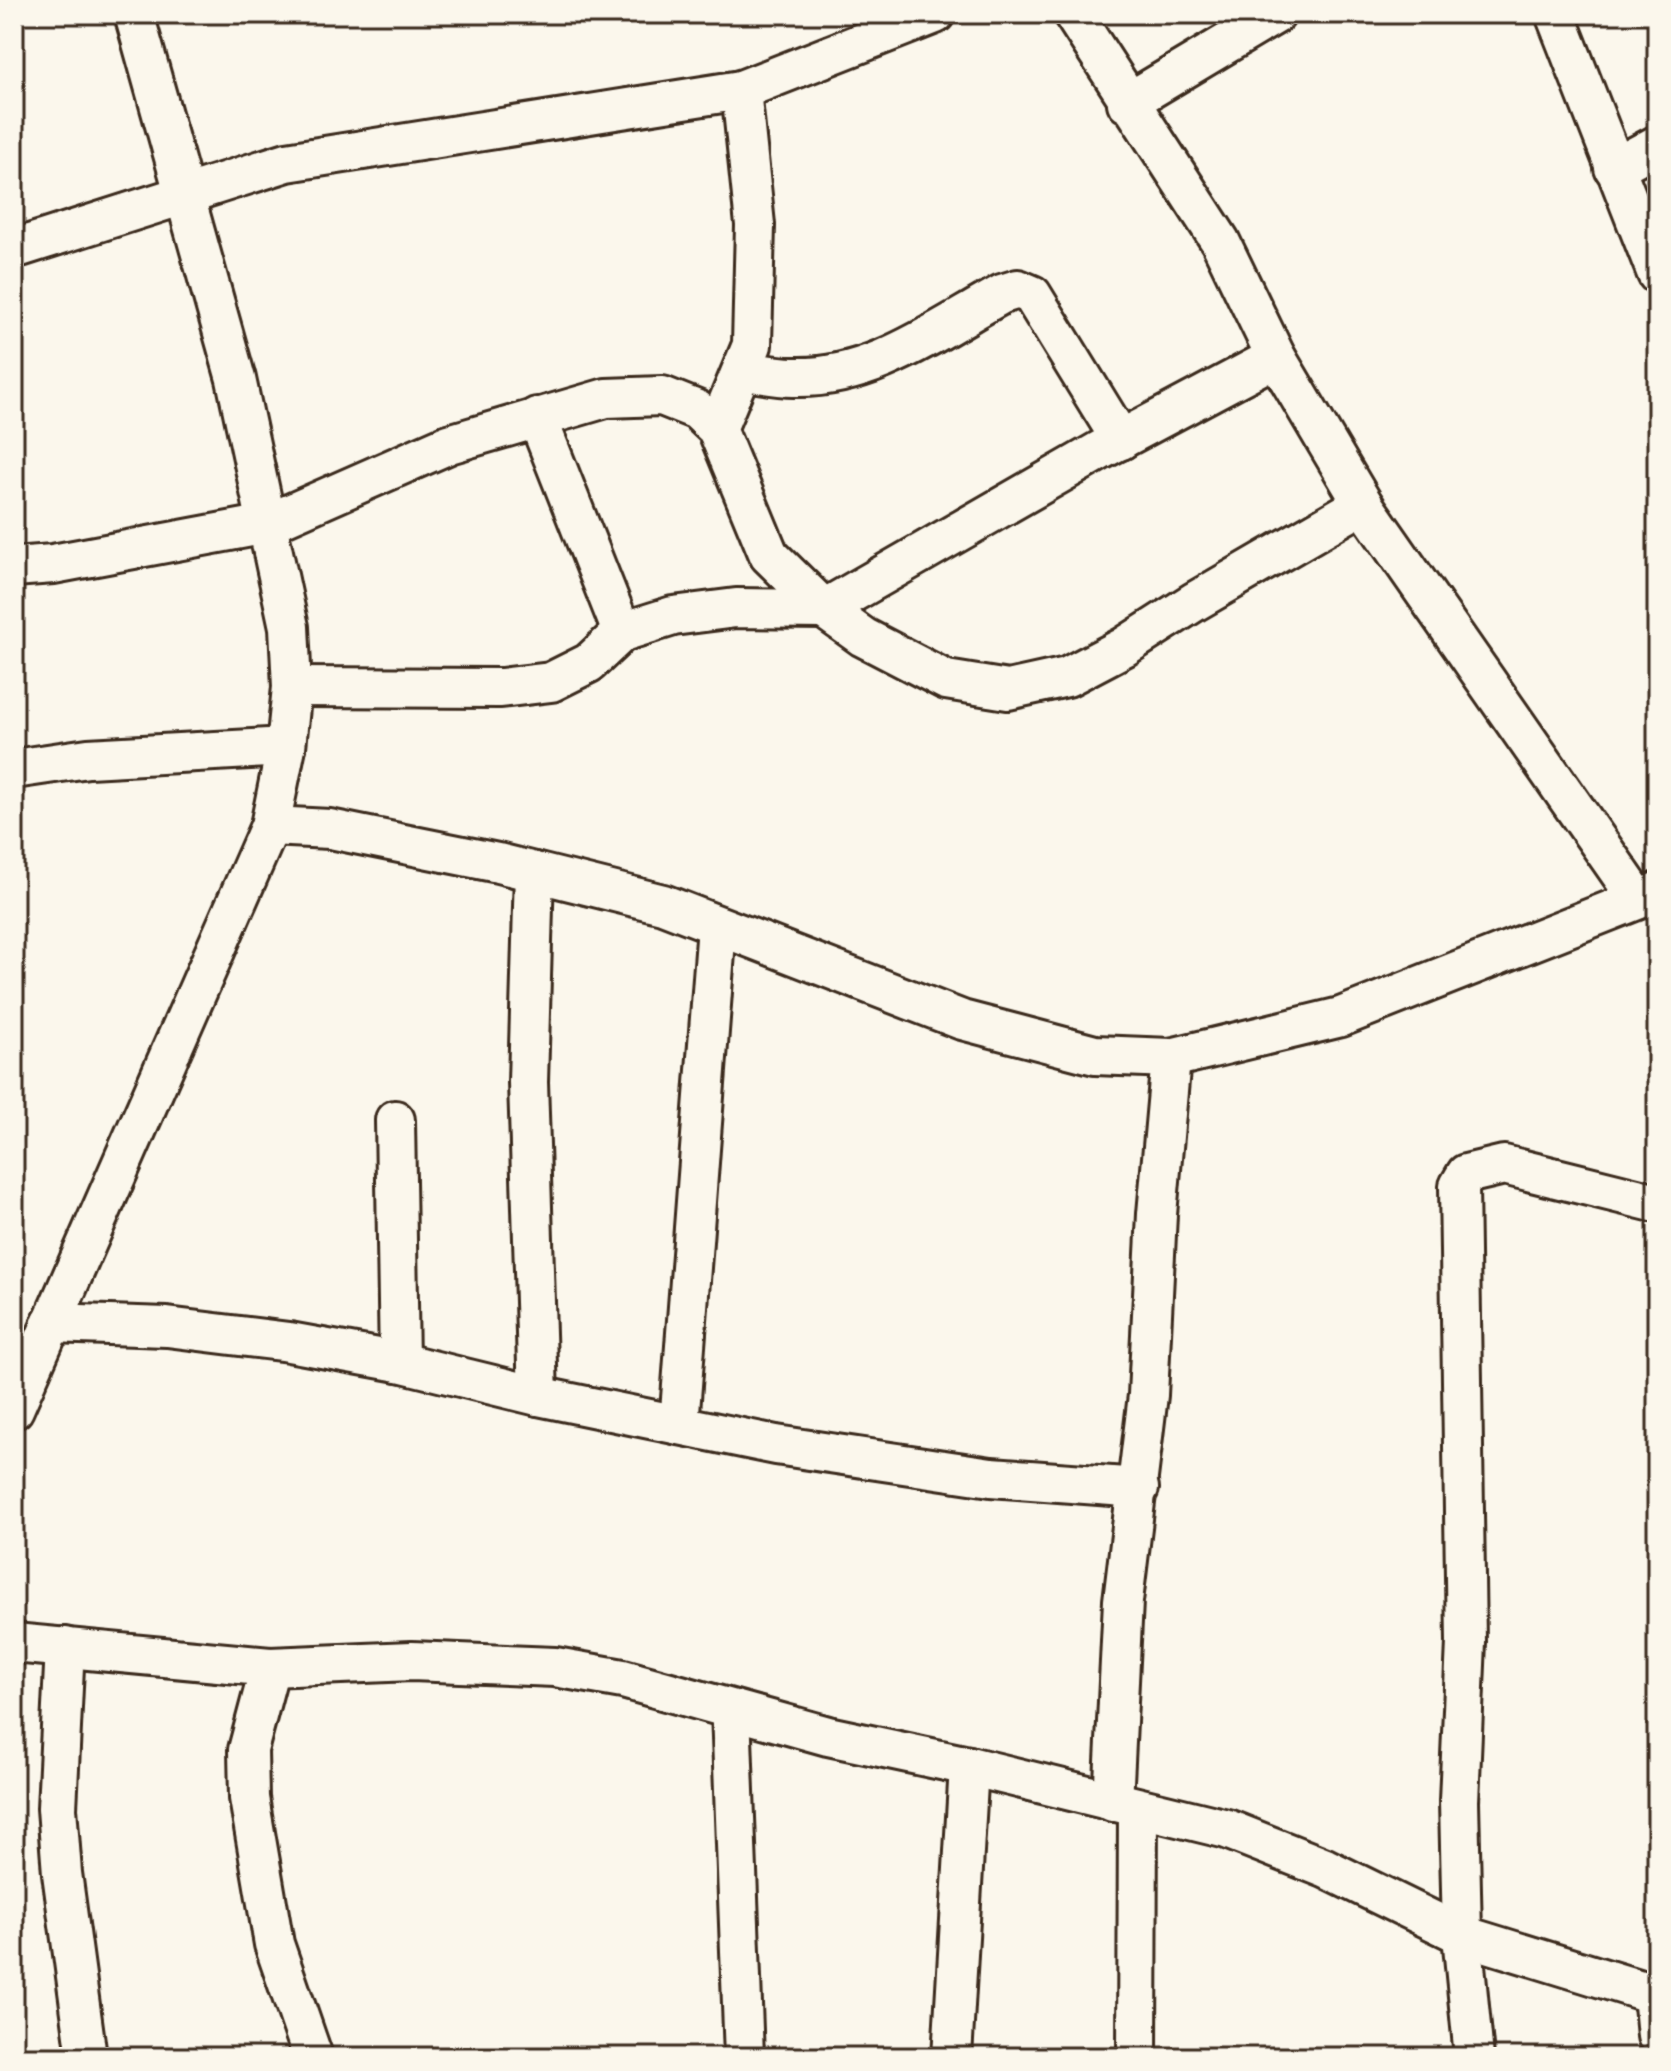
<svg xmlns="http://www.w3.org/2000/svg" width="1671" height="2071" viewBox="0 0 1671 2071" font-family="'Architects Daughter',sans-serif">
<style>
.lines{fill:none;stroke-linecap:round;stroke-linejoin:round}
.minor-casing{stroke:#3b2a1e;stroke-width:44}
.minor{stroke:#fbf7ec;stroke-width:38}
</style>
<rect width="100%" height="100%" fill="#fbf7ec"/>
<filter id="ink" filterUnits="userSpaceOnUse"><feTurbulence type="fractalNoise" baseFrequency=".0125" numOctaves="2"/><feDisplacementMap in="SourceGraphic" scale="16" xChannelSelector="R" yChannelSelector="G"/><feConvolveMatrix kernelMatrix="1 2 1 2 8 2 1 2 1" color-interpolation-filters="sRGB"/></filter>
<g filter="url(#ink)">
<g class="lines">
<g class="minor-casing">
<g id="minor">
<path d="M1073,14L1220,241L1276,357L1363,504L1638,899"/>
<path d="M1555,14L1657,274"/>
<path d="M1127,103L1276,14"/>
<path d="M1614,168L1657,145"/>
<path d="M14,249L287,162L741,90L935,14"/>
<path d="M744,371C760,373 777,377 793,377C871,380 937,330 1002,294L1018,289L1032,295L1121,440"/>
<path d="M537,417L622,632"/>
<path d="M717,429L752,345L755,225L741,90"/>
<path d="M14,567L53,564L267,524L449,444L606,398L662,396L697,410L717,429L769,555L824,609L863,637L946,680L1008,690L1067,677L1124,647L1194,602L1363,504"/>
<path d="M292,687L501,688L551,682L589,663L622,632L673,616L736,608L824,609L1101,450L1276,357"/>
<path d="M14,769L88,758L286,747"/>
<path d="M270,826L330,829L498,863L663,904L962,1020L1095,1055L1171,1058L1341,1017L1657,892"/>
<path d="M534,872L528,1082L538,1396"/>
<path d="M395,1120L399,1362"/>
<path d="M51,1323L167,1327L289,1342L399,1362L538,1396L776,1445L991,1477L1139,1488"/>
<path d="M14,1409L270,826L286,747L292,687L289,627L236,379L134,14"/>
<path d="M679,1425L717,926"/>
<path d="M14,1643L270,1667L412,1661L555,1667L623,1679L828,1736L969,1766L1227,1829L1325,1868L1462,1935L1657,1995"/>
<path d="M65,1647L57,1808L62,1873L87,2057"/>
<path d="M270,1667L248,1750L249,1798L274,1944L313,2057"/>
<path d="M731,1711L744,2057"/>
<path d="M1113,1802L1123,1601L1148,1395L1157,1214L1171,1058"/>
<path d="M1653,1994L1657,2036"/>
<path d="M952,2057L969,1766"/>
<path d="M1137,2057L1138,1808"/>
<path d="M1474,2057L1462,1935L1459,1801L1466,1642L1459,1186L1466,1174L1504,1165L1657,1203"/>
</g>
</g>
<use href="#minor" class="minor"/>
</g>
</g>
<rect width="1671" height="2071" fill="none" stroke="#fbf7ec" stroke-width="48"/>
<rect x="24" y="24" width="1623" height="2023" fill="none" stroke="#3b2a1e" stroke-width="3" filter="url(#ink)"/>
</svg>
